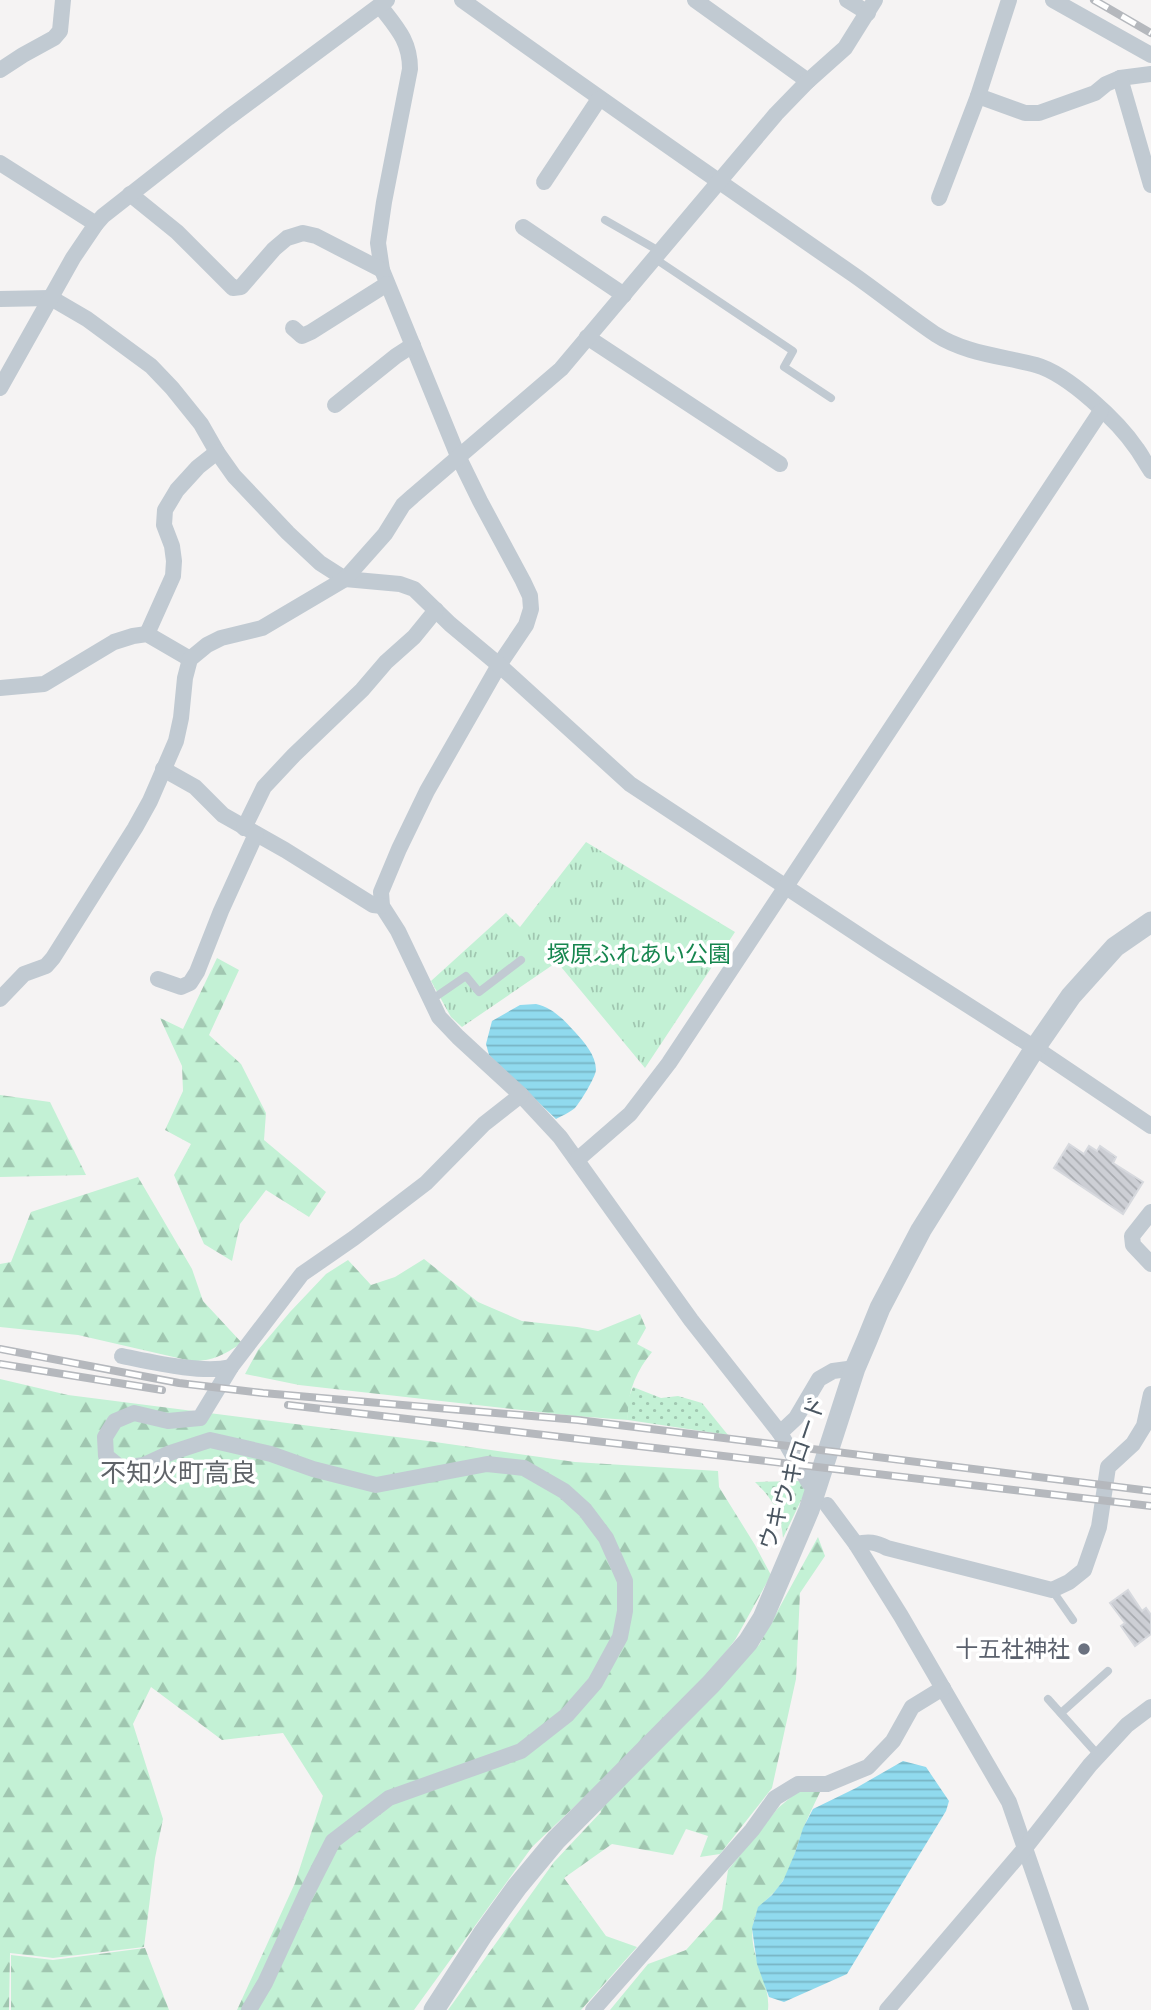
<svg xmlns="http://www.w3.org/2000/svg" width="1151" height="2010" viewBox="0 0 1151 2010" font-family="Lato,'Noto Sans JP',sans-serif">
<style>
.grass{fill:url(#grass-dots)}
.forest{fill:url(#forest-firs)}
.park{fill:url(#park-tufts)}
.water{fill:url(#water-rules)}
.building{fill:url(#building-back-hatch);stroke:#d7d9de;stroke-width:2}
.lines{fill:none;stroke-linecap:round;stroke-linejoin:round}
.service{stroke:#c1cad2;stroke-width:8}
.minor{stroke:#c1cad2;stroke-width:16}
.tertiary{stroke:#c1cad2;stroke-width:21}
.rail-casing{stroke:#b5b8bd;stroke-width:8}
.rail{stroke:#fff;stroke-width:5;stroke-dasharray:16;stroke-linecap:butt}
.worship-dot{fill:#6b7280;stroke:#fff;stroke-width:2.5}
.labels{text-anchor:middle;stroke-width:7;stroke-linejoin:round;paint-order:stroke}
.park-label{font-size:23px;fill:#17864f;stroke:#fff}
.street-label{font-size:23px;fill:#4a5661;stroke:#fff}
.worship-label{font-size:23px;fill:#5b616d;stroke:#fff;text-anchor:end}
.quarter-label{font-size:26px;fill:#5f6368;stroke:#fff}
</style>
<defs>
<pattern id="grass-dots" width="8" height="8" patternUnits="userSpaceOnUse" patternTransform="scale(1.75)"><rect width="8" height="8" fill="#c3f1d5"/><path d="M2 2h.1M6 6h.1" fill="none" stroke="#a0c6b0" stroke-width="1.8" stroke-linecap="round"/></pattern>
<pattern id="forest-firs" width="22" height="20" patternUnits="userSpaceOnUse" patternTransform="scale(1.75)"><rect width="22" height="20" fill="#c3f1d5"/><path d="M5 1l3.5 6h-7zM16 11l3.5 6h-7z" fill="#a0c6b0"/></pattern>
<pattern id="park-tufts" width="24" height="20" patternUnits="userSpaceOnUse" patternTransform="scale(1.75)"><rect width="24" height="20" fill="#c3f1d5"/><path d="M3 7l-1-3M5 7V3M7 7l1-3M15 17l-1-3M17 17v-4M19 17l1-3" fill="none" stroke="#a0c6b0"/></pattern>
<pattern id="water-rules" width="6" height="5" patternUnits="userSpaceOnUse" patternTransform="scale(1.75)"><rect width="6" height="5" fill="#90daee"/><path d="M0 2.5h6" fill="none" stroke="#78b4c4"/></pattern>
<pattern id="building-back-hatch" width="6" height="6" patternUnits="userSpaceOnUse" patternTransform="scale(1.75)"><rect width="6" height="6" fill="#cdcfd5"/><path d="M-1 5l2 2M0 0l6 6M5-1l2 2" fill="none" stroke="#a8abb0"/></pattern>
</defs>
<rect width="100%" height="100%" fill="#f5f3f3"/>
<g class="grass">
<path d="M633,1387L661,1398L678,1396L702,1403L728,1435L628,1420L626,1404Z"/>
<path d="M799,1481L806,1490L783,1538C781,1513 772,1498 755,1482Z"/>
</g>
<g class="forest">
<path d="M217,958L239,970L209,1035L241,1064L266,1113L264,1140L326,1192L309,1217L266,1190L240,1224L232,1261L204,1244L174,1175L191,1144L165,1130L183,1091L182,1066L160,1018L183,1029Z"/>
<path d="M0,1095L50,1102L86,1175L0,1177Z"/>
<path d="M138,1177L192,1269L203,1301L242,1343L258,1350L290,1312L326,1274L348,1260L371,1285L395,1277L424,1259L478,1302L522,1321L577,1327L598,1331L640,1314L646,1328L637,1344L652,1352C636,1371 626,1395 628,1420L575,1416L299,1385L245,1374L258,1350L242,1343C223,1355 214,1361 191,1361L78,1335L0,1327V1264L11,1262L31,1212Z"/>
<path d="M0,1379L68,1395L428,1441L575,1462L718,1471L719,1487L755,1545L771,1575L735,1640L696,1690L759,1645L818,1537L825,1556L800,1593L796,1679L772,1788L720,1854L700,1857L708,1836L686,1829L673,1855L612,1844L564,1878L606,1936L637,1947L581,2010H448L554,1862L601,1812L594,1788L532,1847L414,2010H237L295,1883L323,1796L283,1733L222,1740L151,1687L133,1724L163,1819L155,1858L144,1947L53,1958L10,1953L9,2010H0Z"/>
<path d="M797,1792H820C814,1805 807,1818 802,1832C796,1848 792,1867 782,1882C770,1902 757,1900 753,1926C748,1955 771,1982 768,2010H610L648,1964L686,1950L722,1910L728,1870L778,1808Z"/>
<path d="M145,1948L169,2010H11V1955L53,1960Z"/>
</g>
<path class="park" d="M586,842L735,932L645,1068L557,962L462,1027L451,1017L431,981L506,913L520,927Z"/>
<g class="water">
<path d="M536,1004C553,1008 563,1019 575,1032C584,1042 596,1055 596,1070C595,1078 581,1101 575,1108C570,1112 562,1116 556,1119L489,1055L486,1044L492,1021L520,1005Z"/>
<path d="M903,1761L926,1767L949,1801L946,1811L847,1974L784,2002L769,1997L757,1964L752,1928L758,1907L772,1895L783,1881L795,1853L803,1828L813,1809L856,1788Z"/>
</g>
<g class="building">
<path d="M1069,1144L1084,1154L1089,1146L1097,1151L1100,1146L1116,1157L1113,1163L1143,1182L1123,1214L1054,1168Z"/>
<path d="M1128,1590L1142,1611L1146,1608L1151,1615V1634L1135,1646L1121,1626L1125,1623L1110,1603Z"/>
</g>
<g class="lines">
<g class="service">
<path d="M605,220L659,251"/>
<path d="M654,258L793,351L784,367L831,398"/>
<path d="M431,1000L466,976L479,992L521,960"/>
<path d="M1052,1590L1073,1620"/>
<path d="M1048,1699L1099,1756"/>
<path d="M1061,1713L1108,1671"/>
</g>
<g class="minor">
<path d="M462,0C592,93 722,184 854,275C881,294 907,315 935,334C966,354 1002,356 1036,365C1068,374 1118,421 1137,449C1142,456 1146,464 1151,471"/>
<path d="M695,0L808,81"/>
<path d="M847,0L868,13"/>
<path d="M1009,0L978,96L1025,113H1039L1095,93L1106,84L1120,78L1151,74"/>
<path d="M1053,0L1151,55"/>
<path d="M380,6C397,28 410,41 410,69L384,202L378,243L382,270L458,456L480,501L523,581L530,596L531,609L526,625L499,665L427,791L399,849L381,892L382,906L398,931L439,1017L458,1037L521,1095L560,1137L691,1320L780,1433L809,1483"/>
<path d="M0,70L23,55L54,38L60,31L63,0"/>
<path d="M1120,78L1151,185"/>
<path d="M0,163L96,224"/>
<path d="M544,182L599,99"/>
<path d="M130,194L177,232L233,288L241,287L274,249L287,238L303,233L316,236L382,270"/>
<path d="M939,198L978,96"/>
<path d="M523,227L624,295"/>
<path d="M0,299L51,298L87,319L151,366L172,388L201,424L217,452L234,476L288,533L320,563L345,579L400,584L414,589L450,624L499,665L630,784L883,951L1035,1048L1151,1126"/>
<path d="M293,328L302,336L311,332L387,284"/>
<path d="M587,337L780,464"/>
<path d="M0,388L73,258L96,224L103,216L228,118L387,0"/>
<path d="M335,405L396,356L413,345"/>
<path d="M147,634L173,576L174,561L172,546L164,525L165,510L177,490L198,467L217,452"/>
<path d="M0,688L44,684L114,642L133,636L147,634L190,659"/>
<path d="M163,769L195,787L223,815L285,850L373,905L382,906"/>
<path d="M244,828L264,787L294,755L362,690L386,662L414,637L436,610"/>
<path d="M158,979L181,987L190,983L197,972L221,911L256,834"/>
<path d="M0,999L24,974L46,966L53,958L135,828L150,801L176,741L181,718L185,678L190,659L207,645L221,638L262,628L345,579L385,534L403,505L413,496L561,369L776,114L808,81L845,48L875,0"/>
<path d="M577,1160L630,1114L669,1063L1101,411"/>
<path d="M1151,1212L1132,1236L1133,1245L1151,1264"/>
<path d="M122,1356C152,1362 202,1374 231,1367"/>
<path d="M780,1433L796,1418L819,1379L833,1371L855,1368"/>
<path d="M827,1505L856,1544L901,1616L1009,1802L1081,2010"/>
<path d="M856,1544C869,1541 875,1542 887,1548L1052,1590L1069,1582L1084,1570L1099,1527L1108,1467L1133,1444L1144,1426L1151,1394"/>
<path d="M249,2010L265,1983L306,1894L333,1841L389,1798L521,1751L567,1715L595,1683L620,1637L625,1611V1581L606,1538L585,1510L564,1491L524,1468L487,1464L376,1485L313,1469L271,1454L210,1440L170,1453L144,1465L121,1468L106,1456L105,1437L115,1421L134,1413L168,1421L200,1418L231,1367L302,1274L354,1238L426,1183L484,1124L521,1095"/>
<path d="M593,2010L752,1830L775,1798L798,1784H827L868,1767L893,1741L912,1707L943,1688"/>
<path d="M887,2010L1025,1848L1090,1765L1127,1725L1151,1707"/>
</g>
<path class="tertiary" d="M434,2010L483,1934L517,1887L556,1840L711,1684L748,1642L763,1618L809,1510L855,1368L867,1340L880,1308L921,1230L1035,1048L1071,996L1115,947L1151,922"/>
<g class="rail-casing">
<g id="rail">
<path d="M1094,0L1151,33"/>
<path d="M0,1349L179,1383L263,1393L578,1420L1151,1491"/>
<path d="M0,1364L162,1390"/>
<path d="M288,1405L1151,1506"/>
</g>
</g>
<use href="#rail" class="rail"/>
</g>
<circle class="worship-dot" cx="1084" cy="1649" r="7"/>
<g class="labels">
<g class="park-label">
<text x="639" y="962">塚原ふれあい公園</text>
</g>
<g class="street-label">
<text transform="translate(792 1473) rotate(-71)" y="8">ウキウキロード</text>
</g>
<g class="worship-label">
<text x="1070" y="1657">十五社神社</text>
</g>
<g class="quarter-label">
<text x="178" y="1482">不知火町高良</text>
</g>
</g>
</svg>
